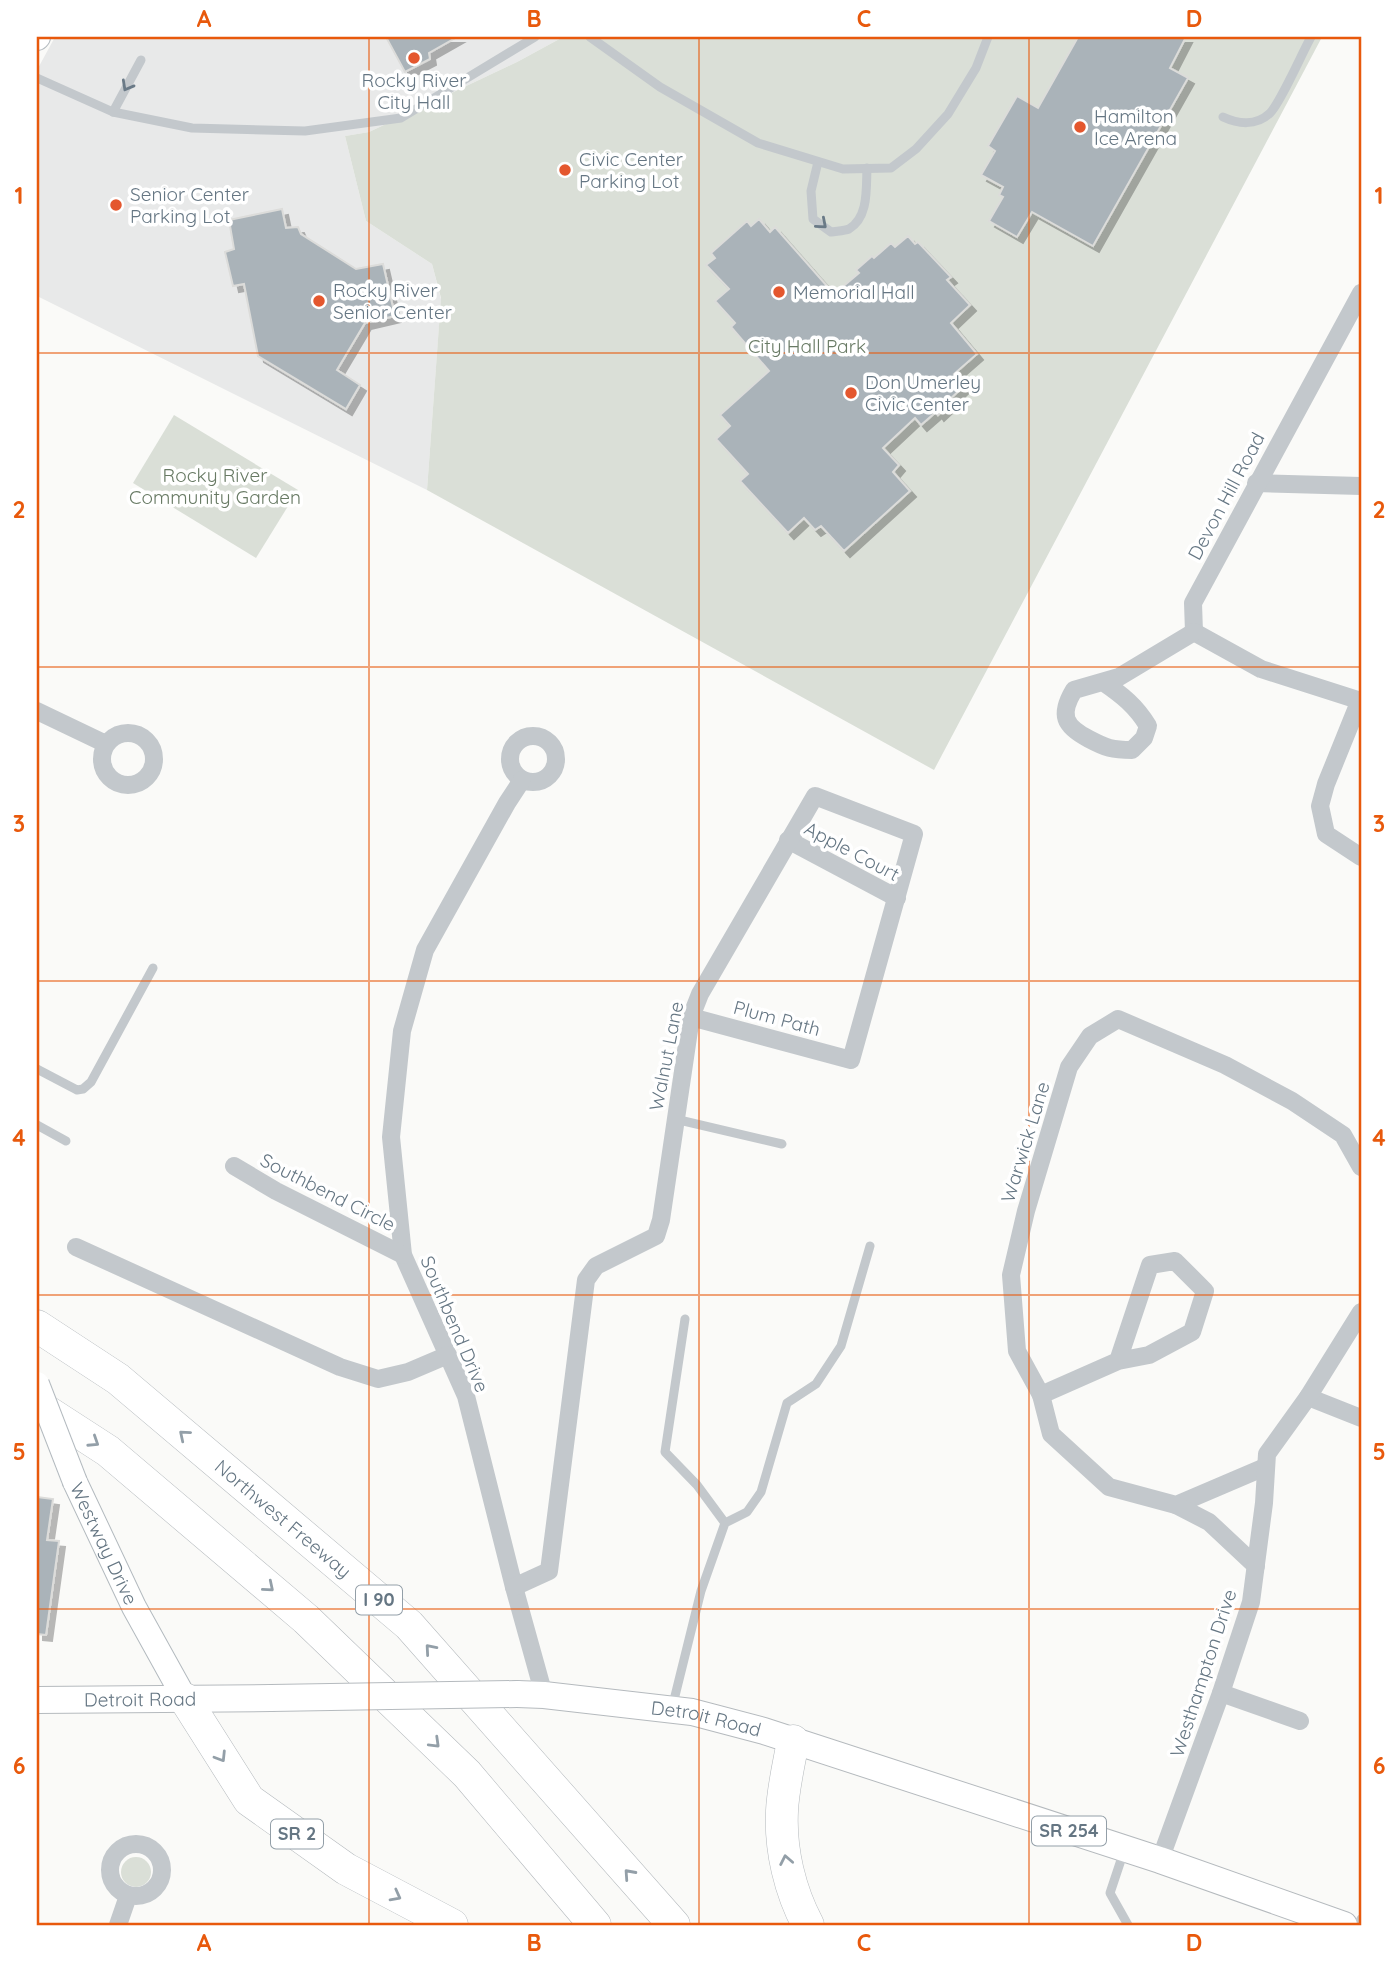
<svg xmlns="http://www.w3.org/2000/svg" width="1398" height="1962" viewBox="0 0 1398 1962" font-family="Quicksand,sans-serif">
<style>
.built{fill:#e8e9e9}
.green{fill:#dadfd7}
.building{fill:#aab3b9;stroke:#dcdcda;stroke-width:2;filter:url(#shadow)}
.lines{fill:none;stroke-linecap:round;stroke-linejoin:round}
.secondary-casing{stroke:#b3babf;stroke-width:26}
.primary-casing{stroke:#b5babe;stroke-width:28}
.motorway-casing{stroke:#b4b9bd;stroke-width:33}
.service{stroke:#c3c8cc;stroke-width:9}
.minor{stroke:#c3c8cc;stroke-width:18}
.secondary{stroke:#fff;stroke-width:24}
.primary{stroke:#fff;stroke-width:26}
.motorway{stroke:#fff;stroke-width:32}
.secondary-bridge-casing{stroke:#b3babf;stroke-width:26;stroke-linecap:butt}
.primary-bridge-casing{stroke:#b5babe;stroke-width:28;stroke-linecap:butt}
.secondary-bridge{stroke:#fff;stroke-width:24}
.primary-bridge{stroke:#fff;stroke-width:26}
.oneway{stroke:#6a7a87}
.oneway2{stroke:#939fa8}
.grid{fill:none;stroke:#e8590c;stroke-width:2;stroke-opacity:0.55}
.poi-dot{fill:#e4572e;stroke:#fff;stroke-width:2.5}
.labels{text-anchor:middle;stroke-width:7;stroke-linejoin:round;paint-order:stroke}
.shield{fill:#fff;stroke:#939fa8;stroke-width:2}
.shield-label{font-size:18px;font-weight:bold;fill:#657683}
.poi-label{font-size:19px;fill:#657683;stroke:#fff;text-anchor:start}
.park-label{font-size:19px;fill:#687a64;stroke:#fff}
.street-label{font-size:19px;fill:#657683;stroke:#fff}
.neatline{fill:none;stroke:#e8590c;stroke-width:2.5}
.grid-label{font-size:23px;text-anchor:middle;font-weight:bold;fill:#e8590c}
</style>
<defs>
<filter id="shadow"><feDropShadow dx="6" dy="6" stdDeviation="0" flood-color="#0004"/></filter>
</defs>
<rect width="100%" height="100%" fill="#fafaf8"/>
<path class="built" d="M55,37H563L517,62L369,132L345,136L366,221L432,264L441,299L427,490L37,296V70Z"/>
<g class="green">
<path d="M563,37H1322L934,770L427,490L441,298L432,264L366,221L345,136L369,132L517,62Z"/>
<path d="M174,415L298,490L256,558L133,483Z"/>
<circle cx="136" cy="1872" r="15"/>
</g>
<g class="building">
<path d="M386,37H457L429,53L430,59L405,72Z"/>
<path d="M1078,37H1186L1170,68L1188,78L1093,246L1032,212L1017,237L989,221L1003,197L999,195L1003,187L981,175L995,151L988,146L1017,96L1038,108Z"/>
<path d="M282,209L286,228L298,227L301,234L356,269L383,264L395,316L365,323L337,370L360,385L346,409L258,356L244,284L233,286L225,252L234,249L229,220Z"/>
<path d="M759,219L770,232L775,227L834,294L859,273L856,270L872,256L874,258L891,243L895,247L908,236L915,244L918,242L951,277L947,280L970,305L951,323L977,354L954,374L964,386L949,400L952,402L938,415L936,412L921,425L915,418L883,448L899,465L893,472L910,491L844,551L821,526L815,530L804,518L788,533L740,481L748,474L716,439L730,426L720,415L769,371L731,327L735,323L715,301L729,289L706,265L715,258L711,253L747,221L751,226Z"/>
<path d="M37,1497L53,1499L47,1540L59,1541L46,1635L37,1634Z"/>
</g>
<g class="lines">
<g class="secondary-casing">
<g id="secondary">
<path d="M37,38L38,37"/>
<path id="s1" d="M75,1482L134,1607L185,1699"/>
</g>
</g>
<g class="primary-casing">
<g id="primary">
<path id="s2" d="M517,1694L544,1695L692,1712L764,1731L1160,1860L1344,1925"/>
<path id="s3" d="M37,1700L271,1698"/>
</g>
</g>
<g class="motorway-casing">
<g id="motorway">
<path id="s4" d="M37,1326L118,1379L409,1625L674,1925"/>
<path d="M37,1405L108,1451L306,1619L467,1774L595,1925"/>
<path d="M185,1699L249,1800L346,1869L452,1925"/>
<path d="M793,1741C789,1764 783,1788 782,1811C780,1850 790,1891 808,1925"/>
</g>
</g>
<g class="service">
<path d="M590,37L660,87L758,143L843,169L891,168L916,149L948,114L976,68L988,37"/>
<path d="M37,78L113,112L192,128L305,131L401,118L535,37"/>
<path d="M113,112L141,60"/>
<path d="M1223,117C1238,124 1256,126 1269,114C1279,106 1303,51 1311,37"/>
<path d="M818,162L811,191L813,219L831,232C836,231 844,231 849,229C869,217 866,188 867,168"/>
<path d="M37,1069L77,1090L83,1089L91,1082L153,968"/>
<path d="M675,1119L782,1144"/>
<path d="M37,1125L66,1141"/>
<path d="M685,1319L665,1452L697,1485L725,1523"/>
<path d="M672,1708L701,1591L725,1523L747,1512L761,1492L787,1403L816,1384L841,1346L870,1246"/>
<path d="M1124,1851L1110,1893L1128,1925"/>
<path d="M1358,1925L1361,1919"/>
</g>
<g class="minor">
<path d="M1256,483L1361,486"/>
<path d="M1194,632L1193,603L1361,293"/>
<path d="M1194,632L1261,669L1361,701"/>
<path d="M1103,682C1122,695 1136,706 1148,726L1144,738L1132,750C1112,750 1106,748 1089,739C1064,726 1059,715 1074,690L1119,677L1194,632"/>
<path d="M1360,700L1326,784L1320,806L1326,834L1361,857"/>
<path d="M37,711L106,744"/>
<circle cx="128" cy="759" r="26"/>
<circle cx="533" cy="759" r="23"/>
<path d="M522,780L507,803L425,950L402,1031L391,1137L403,1255L466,1396L514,1587L544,1695"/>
<path d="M788,840L897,898"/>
<path d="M234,1166L276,1191L403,1255"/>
<path d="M76,1247L340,1367L378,1379L408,1372L448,1355"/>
<path d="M1041,1395L1118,1361L1150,1265L1175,1261L1205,1291L1192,1332L1149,1355L1118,1361"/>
<path d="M1308,1397L1361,1418"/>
<path d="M1265,1467L1176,1505L1109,1487L1051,1434L1041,1395L1017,1351L1011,1275L1026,1211L1069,1067L1090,1036L1118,1019L1225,1065L1292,1101L1343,1135L1361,1167"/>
<path d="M1176,1505L1209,1522L1256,1566"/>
<path d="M514,1587L549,1571L586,1280L596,1266L656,1236L661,1220L691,1017L700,994L815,796L914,834L851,1060L691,1017"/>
<path d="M1221,1693L1300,1721"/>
<circle cx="136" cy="1870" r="26"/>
<path d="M1160,1860L1221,1693L1251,1602L1264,1503L1267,1454L1308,1397L1361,1312"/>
<path d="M118,1925L128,1896"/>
</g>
<use href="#secondary" class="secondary"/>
<use href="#primary" class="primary"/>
<use href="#motorway" class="motorway"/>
<g class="secondary-bridge-casing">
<path id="secondary-bridge" d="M37,1384L75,1482"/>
</g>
<g class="primary-bridge-casing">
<path id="primary-bridge" d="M271,1698L517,1694"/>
</g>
<use href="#secondary-bridge" class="secondary-bridge"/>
<use href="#primary-bridge" class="primary-bridge"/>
</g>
<defs><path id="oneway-chevron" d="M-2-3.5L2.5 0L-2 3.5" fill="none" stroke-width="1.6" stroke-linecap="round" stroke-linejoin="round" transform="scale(1.75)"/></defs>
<g class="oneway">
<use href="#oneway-chevron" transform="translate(127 86) rotate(119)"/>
<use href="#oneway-chevron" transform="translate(822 224) rotate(41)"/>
</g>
<g class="oneway2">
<use href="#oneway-chevron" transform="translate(184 1435) rotate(-140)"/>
<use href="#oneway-chevron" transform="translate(94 1442) rotate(33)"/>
<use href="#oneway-chevron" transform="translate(269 1587) rotate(40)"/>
<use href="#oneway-chevron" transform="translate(430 1649) rotate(-131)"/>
<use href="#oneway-chevron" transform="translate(435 1743) rotate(44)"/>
<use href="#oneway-chevron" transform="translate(221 1757) rotate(58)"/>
<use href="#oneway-chevron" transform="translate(786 1860) rotate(-101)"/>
<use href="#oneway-chevron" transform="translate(629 1874) rotate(-132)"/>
<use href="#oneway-chevron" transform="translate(396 1896) rotate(28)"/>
</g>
<path class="grid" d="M369,37V1925M699,37V1925M1029,37V1925M37,353H1361M37,667H1361M37,981H1361M37,1295H1361M37,1609H1361"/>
<g class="poi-dot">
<circle cx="414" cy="58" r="7"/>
<circle cx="1080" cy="127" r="7"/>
<circle cx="565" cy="170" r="7"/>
<circle cx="116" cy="205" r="7"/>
<circle cx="779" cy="292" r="7"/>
<circle cx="319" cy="301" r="7"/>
<circle cx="851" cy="393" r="7"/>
</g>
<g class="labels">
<g class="shield">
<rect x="356" y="1585.5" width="46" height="29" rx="5"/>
<rect x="1032" y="1816.5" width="74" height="29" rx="5"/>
<rect x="271" y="1819.5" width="52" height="29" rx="5"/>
</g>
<g class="shield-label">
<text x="379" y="1606">I 90</text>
<text x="1069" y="1837">SR 254</text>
<text x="297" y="1840">SR 2</text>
</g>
<g class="poi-label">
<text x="414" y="87" text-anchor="middle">Rocky River<tspan x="414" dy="22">City Hall</tspan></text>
<text x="1094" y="123">Hamilton<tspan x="1094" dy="22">Ice Arena</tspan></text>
<text x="579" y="166">Civic Center<tspan x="579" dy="22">Parking Lot</tspan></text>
<text x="130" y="201">Senior Center<tspan x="130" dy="22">Parking Lot</tspan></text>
<text x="333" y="297">Rocky River<tspan x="333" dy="22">Senior Center</tspan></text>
<text x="793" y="299">Memorial Hall</text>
<text x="865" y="389">Don Umerley<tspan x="865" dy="22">Civic Center</tspan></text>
</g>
<g class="park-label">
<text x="807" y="353">City Hall Park</text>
<text x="215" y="482">Rocky River<tspan x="215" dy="22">Community Garden</tspan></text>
</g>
<g class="street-label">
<text transform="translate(1226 496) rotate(-62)" y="7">Devon Hill Road</text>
<text transform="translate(852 851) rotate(28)" y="7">Apple Court</text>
<text transform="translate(777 1018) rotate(15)" y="7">Plum Path</text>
<text transform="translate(666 1056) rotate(-79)" y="7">Walnut Lane</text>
<text transform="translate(1025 1142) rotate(-73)" y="7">Warwick Lane</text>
<text transform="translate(328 1192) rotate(27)" y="7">Southbend Circle</text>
<text transform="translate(455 1324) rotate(67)" y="7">Southbend Drive</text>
<text dy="7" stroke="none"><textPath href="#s4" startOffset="313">Northwest Freeway</textPath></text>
<text dy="7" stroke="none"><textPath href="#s1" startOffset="68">Westway Drive</textPath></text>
<text transform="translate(1203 1673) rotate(-72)" y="7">Westhampton Drive</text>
<text dy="7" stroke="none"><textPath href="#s3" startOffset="103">Detroit Road</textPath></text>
<text dy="7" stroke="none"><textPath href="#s2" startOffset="191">Detroit Road</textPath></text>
</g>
</g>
<rect width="1398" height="1962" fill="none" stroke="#ffffff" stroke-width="77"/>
<rect x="38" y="38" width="1322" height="1886" class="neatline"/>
<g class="grid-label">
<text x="204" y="27">A</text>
<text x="534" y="27">B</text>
<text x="864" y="27">C</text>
<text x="1194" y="27">D</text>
<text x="19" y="204">1</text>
<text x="1379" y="204">1</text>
<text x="19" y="518">2</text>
<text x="1379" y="518">2</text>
<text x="19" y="832">3</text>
<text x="1379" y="832">3</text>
<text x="19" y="1146">4</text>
<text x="1379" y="1146">4</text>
<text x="19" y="1460">5</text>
<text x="1379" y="1460">5</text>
<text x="19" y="1774">6</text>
<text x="1379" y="1774">6</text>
<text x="204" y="1951">A</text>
<text x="534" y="1951">B</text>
<text x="864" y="1951">C</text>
<text x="1194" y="1951">D</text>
</g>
</svg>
